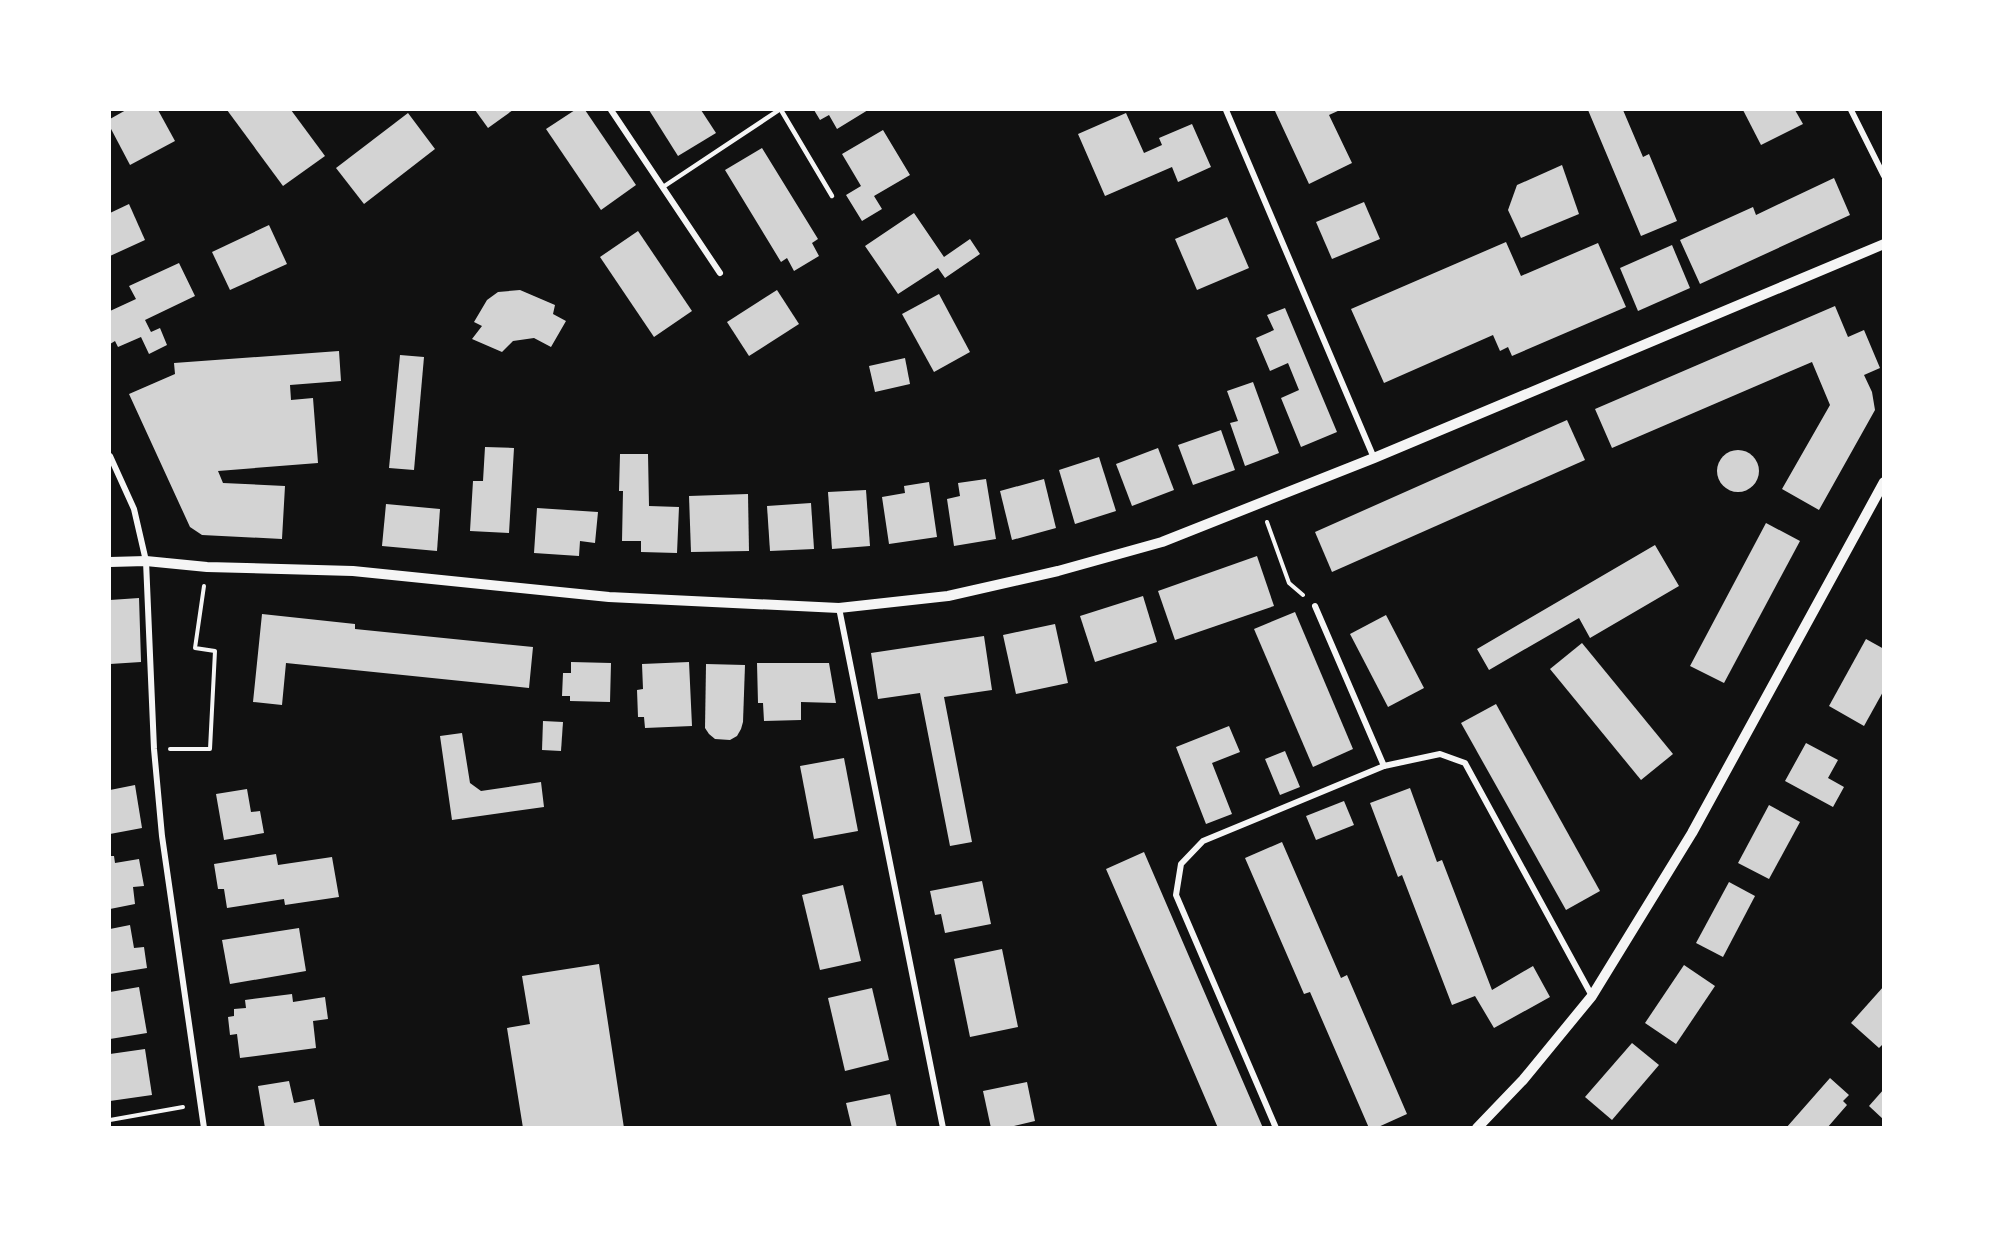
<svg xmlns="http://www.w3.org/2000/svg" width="1993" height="1237" viewBox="0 0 1993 1237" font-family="'Fira Sans',sans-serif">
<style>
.building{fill:#d3d3d3}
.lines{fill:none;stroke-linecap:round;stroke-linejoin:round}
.path{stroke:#f5f5f5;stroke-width:4}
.service{stroke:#f5f5f5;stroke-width:4.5}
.minor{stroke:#f5f5f5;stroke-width:6}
.tertiary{stroke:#f5f5f5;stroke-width:10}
</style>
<rect width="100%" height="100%" fill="#111"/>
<g class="building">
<path d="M126,110H158L175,141L130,165L110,127V119Z"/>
<path d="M227,110H291L325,156L283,186Z"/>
<path d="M475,110H513L488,128Z"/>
<path d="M575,110H585L636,185L601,210L546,129Z"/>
<path d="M649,110H701L716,133L678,156Z"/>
<path d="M814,110H868L837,129L829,115L820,120Z"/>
<path d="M1279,110H1340L1329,115L1352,163L1309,184L1275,111Z"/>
<path d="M1588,110H1623L1643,157L1649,154L1677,221L1641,236Z"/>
<path d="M1743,110H1795L1803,124L1761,145Z"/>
<path d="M408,113L435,149L364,204L336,168Z"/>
<path d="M1126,113L1144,153L1162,145L1159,138L1192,124L1211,167L1178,182L1172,167L1105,196L1078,134Z"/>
<path d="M883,130L910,175L874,196L882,209L862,221L846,195L861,186L842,154Z"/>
<path d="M762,148L818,239L812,243L819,256L794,271L787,258L781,262L725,170Z"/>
<path d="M1562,165L1579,214L1521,238L1508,210L1517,185Z"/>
<path d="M1834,178L1850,215L1700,284L1680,240L1753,207L1756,215Z"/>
<path d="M1364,202L1380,239L1332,259L1316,222Z"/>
<path d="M129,204L145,240L110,256V213Z"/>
<path d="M914,213L944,257L970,239L980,254L945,278L938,268L898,294L865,246Z"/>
<path d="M1227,217L1249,268L1197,290L1175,239Z"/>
<path d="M269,225L287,264L230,290L212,252Z"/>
<path d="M638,231L692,311L654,337L600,257Z"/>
<path d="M1506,242L1521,276L1598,243L1626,307L1512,356L1508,347L1500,351L1493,335L1384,383L1351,309Z"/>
<path d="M1672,245L1690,288L1638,311L1620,268Z"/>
<path d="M179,263L195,296L145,320L151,332L160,328L167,345L149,354L141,337L118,347L115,341L110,344V311L136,299L129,286Z"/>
<path d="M520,290L555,305L553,314L566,321L551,347L534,338L513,341L502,352L472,339L482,326L474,322L487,300L498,292Z"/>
<path d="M777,290L799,324L749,356L727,322Z"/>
<path d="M939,294L970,352L934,372L902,314Z"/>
<path d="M1835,306L1848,337L1864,330L1880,368L1864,375L1872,392L1875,410L1819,510L1782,489L1830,405L1812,362L1612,448L1595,409Z"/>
<path d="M1285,308L1337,432L1301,447L1281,398L1299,390L1288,363L1270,371L1256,338L1274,330L1267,315Z"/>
<path d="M339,351L341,381L290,385L291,400L313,398L318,463L218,471L223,483L285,486L282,539L202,535L190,527L129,394L175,374L174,363Z"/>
<path d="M400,355L424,357L414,470L389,468Z"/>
<path d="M905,358L910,384L875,392L869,366Z"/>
<path d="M1253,382L1279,453L1245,466L1230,423L1238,421L1227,391Z"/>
<path d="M1567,420L1585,460L1332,572L1315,532Z"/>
<path d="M1221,430L1235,470L1193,485L1178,445Z"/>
<path d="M485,447L514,448L509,533L470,531L473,481H483Z"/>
<path d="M1158,448L1174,490L1132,506L1116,464Z"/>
<circle cx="1738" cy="471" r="21"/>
<path d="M620,454H648L649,506L679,507L677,553L641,552V541H622L623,491H619Z"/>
<path d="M1099,457L1116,511L1075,524L1059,470Z"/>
<path d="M986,479L996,539L954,546L947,499L960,496L958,483Z"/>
<path d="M1044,479L1056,528L1012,540L1000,491Z"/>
<path d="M929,482L937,537L889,544L882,497L905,493L904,486Z"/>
<path d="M866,490L870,546L832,549L828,492Z"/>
<path d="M748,494L749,551L691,552L689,496Z"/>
<path d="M811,503L814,549L770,551L767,506Z"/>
<path d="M386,504L440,509L437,551L382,546Z"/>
<path d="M537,508L598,512L595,543L580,541L579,556L534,553Z"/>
<path d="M1766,523L1800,541L1724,683L1690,666Z"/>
<path d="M1655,545L1679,586L1590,638L1579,618L1489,670L1477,649Z"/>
<path d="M1257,556L1274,606L1175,640L1158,591Z"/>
<path d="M1143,596L1157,642L1095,662L1080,616Z"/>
<path d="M139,598L141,662L110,664V600Z"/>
<path d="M1295,612L1353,749L1313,767L1254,629Z"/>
<path d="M262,614L355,624V629L533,647L529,688L286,663L282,705L253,702Z"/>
<path d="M1386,615L1424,688L1388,707L1350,634Z"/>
<path d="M1055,624L1068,683L1016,694L1003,635Z"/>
<path d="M984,636L992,690L944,697L972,842L950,846L920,693L878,699L871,653Z"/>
<path d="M1866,639L1884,649V690L1864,726L1829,706Z"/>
<path d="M1582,643L1673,754L1641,780L1550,669Z"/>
<path d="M571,662L611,663L610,702L570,701V696H562L563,673H571Z"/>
<path d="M689,662L692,726L645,728L644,717H638L637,690L643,689L642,664Z"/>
<path d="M757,663H829L836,703L801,702V720L764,721L763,703H758Z"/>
<path d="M706,664L745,665L743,722L741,729L737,736L730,740L715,739L709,734L705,728Z"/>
<path d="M1496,704L1600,891L1566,910L1461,723Z"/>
<path d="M543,721L563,722L561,751L542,750Z"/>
<path d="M1229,726L1240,752L1212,763L1232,814L1206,824L1176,747Z"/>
<path d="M462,733L470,783L481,791L541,782L544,807L452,820L440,736Z"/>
<path d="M1806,743L1838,760L1828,778L1844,787L1833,807L1785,781Z"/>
<path d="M1285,751L1300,787L1280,795L1265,759Z"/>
<path d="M844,758L858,831L814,839L800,766Z"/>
<path d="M135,785L142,828L110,834V790Z"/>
<path d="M1410,788L1437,862L1442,860L1492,990L1533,966L1550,997L1494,1028L1475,996L1452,1005L1402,875L1398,877L1370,803Z"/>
<path d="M247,789L251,812L260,811L264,833L224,840L216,794Z"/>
<path d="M1344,801L1354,825L1316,840L1306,816Z"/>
<path d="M1769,805L1800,822L1769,879L1738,863Z"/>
<path d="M1282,842L1341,978L1347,975L1407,1114L1376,1128H1369L1310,992L1304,994L1245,858Z"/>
<path d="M1144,852L1219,1026L1263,1128H1218L1166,1007L1106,869Z"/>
<path d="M276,854L278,865L332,857L339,897L285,905L284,899L227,908L224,889H218L214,864Z"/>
<path d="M110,856H114L115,863L139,859L144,886L133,887L135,904L110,909Z"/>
<path d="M982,881L991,924L945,933L941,914L935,915L930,891Z"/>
<path d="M1729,882L1755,896L1723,957L1696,943Z"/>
<path d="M843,885L861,961L820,970L802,895Z"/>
<path d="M130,925L134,948L144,947L147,968L110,974V929Z"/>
<path d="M299,928L306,971L230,984L222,940Z"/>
<path d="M1002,949L1018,1027L970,1037L954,959Z"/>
<path d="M599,964L624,1128H523L507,1028L530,1024L522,976Z"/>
<path d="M1684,965L1715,986L1676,1044L1645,1023Z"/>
<path d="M1884,986V1043L1879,1048L1851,1023Z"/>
<path d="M139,987L147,1033L110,1039V992Z"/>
<path d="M872,988L889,1060L845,1071L828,998Z"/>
<path d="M292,994L293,1002L325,997L328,1019L313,1021L316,1048L240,1058L237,1034L230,1035L228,1017L234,1016V1009L246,1008L245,1000Z"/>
<path d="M1632,1043L1659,1065L1612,1120L1585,1097Z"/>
<path d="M145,1049L152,1095L110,1101V1054Z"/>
<path d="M1830,1078L1849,1095L1843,1101L1847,1105L1827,1128H1786Z"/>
<path d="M289,1081L294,1103L314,1099L320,1128H265L258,1086Z"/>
<path d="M1027,1082L1035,1121L1006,1128H991L983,1091Z"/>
<path d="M1884,1089V1120L1869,1106Z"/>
<path d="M890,1094L897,1128H852L846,1103Z"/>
</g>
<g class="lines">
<g class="path">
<path d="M1267,522L1289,583L1303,595"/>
<path d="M170,749H210L215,651L195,648L204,586"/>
<path d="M110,1120L183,1107"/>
</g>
<g class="service">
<path d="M781,110L832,196"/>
<path d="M663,187L779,110"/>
</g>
<g class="minor">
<path d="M611,110L720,273"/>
<path d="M1226,110L1374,458"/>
<path d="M1851,110L1884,176"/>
<path d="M110,456L134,509L146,561L154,749L162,836L204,1128"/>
<path d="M1315,606L1384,766"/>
<path d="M839,608L943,1128"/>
<path d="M1276,1128L1176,895L1181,864L1203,841L1384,766L1440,754L1465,763L1592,996"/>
</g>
<g class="tertiary">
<path d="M110,562L146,561L207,567L353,571L609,597L839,608L948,596L1058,571L1162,542L1374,458L1884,244"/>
<path d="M1477,1128L1523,1080L1592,996L1692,833L1884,482"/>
</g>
</g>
<rect width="1993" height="1237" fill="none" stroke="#ffffff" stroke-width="222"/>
</svg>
